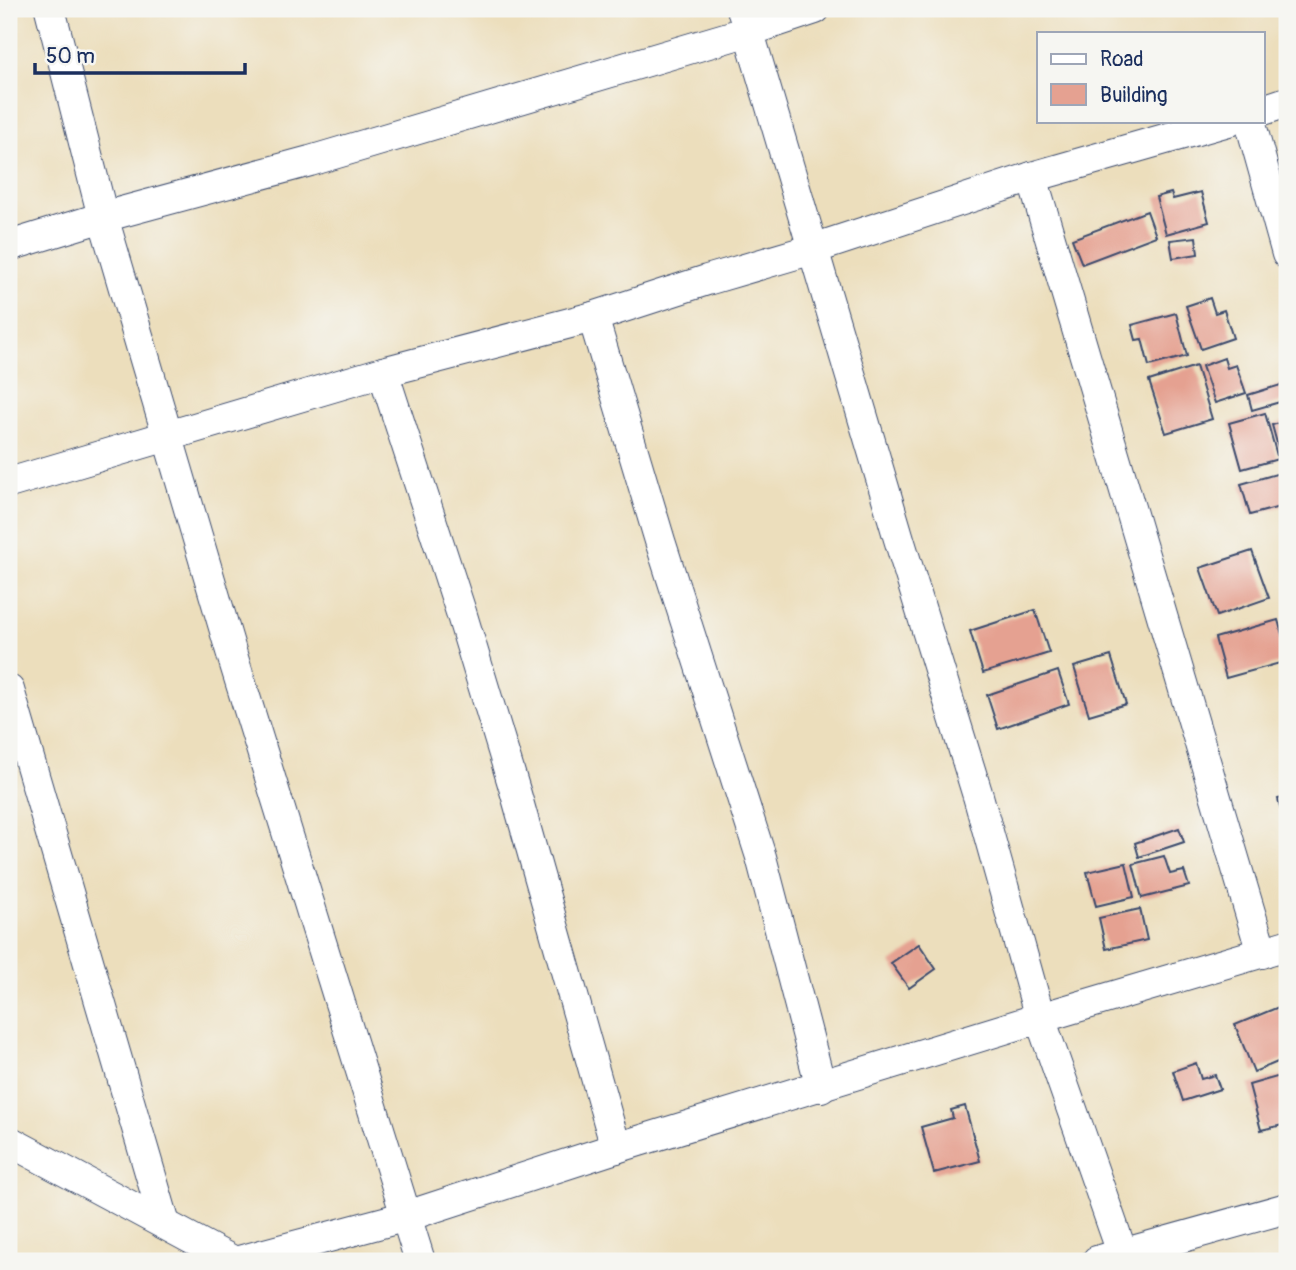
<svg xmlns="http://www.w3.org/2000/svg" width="1296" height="1270" viewBox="0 0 1296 1270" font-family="Pangolin,sans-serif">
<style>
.building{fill:#e5a191}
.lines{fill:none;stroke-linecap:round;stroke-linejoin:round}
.minor-casing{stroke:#3a496c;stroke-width:32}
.minor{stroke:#fff;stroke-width:30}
</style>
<rect width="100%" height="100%" fill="#f6f6f2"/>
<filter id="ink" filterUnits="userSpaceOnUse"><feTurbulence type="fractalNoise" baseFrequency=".0143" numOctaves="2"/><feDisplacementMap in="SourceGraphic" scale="14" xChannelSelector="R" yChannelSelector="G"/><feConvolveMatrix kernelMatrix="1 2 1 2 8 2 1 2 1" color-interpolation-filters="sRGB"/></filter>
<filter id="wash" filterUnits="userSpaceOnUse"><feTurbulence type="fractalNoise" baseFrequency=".00686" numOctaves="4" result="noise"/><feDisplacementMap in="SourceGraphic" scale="28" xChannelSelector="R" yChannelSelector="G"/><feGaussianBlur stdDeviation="1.57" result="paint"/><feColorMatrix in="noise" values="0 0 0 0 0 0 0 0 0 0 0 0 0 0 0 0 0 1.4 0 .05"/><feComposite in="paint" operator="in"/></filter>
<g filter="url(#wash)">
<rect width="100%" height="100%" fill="#ecdebc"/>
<g id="blocks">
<g class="building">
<path d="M1201,192L1209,222L1166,234L1156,197L1171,193L1173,199Z"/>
<path d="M1147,211L1156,236L1082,264L1072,239Z"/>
<path d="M1196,237L1198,254L1173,258L1170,240Z"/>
<path d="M1210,298L1215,313L1224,310L1233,338L1201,349L1186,306Z"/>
<path d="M1176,313L1187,356L1149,366L1142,339L1136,340L1132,325Z"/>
<path d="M1224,358L1227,368L1236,365L1246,393L1215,403L1202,366Z"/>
<path d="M1196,366L1212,419L1166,433L1149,381Z"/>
<path d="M1287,383V400L1252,410L1248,395Z"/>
<path d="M1265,413L1278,459L1242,469L1229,423Z"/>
<path d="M1287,421V456L1281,458L1272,425Z"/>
<path d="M1287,471V505L1250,515L1241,484Z"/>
<path d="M1252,551L1269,598L1217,616L1200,568Z"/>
<path d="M1035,610L1049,653L983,673L970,631Z"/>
<path d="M1278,620L1287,652V661L1226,678L1215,638Z"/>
<path d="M1111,656L1126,704L1089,715L1074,667Z"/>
<path d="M1058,671L1069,704L998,729L987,695Z"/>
<path d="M1287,797V829H1286L1278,799Z"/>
<path d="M1179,828L1184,842L1139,857L1135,843Z"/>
<path d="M1164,856L1170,874L1184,871L1189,886L1142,898L1133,864Z"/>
<path d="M1126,863L1134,897L1096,906L1087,872Z"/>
<path d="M1140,909L1147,940L1106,949L1099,918Z"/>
<path d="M919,944L936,969L909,988L891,963Z"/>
<path d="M1281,1006L1287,1021V1058L1254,1072L1235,1025Z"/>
<path d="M1196,1063L1201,1079L1215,1075L1220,1089L1183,1101L1173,1071Z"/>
<path d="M1287,1074V1124L1261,1130L1249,1085Z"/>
<path d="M965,1106L980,1161L934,1173L921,1127L953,1118L951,1110Z"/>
</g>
</g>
</g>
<g filter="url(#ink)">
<use href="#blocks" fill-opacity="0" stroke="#3a496c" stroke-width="2"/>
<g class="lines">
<g class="minor-casing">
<g id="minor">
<path d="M50,9L103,217L233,658L420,1261"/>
<path d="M742,9L899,539L978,796L1040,1018L1125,1261"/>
<path d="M1263,110L1287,102"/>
<path d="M1250,121L1287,254"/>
<path d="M1032,177L1262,953"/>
<path d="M9,246L103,217L310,161L749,31L815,9"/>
<path d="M593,317L660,541L761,857L821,1087"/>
<path d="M383,372L461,612L516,794L616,1148"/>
<path d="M9,483L383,372L593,317L707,280L813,249L1032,177L1228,121"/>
<path d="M9,690L165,1224"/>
<path d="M9,1141L233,1261"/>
<path d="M239,1261L407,1216L616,1148L1040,1018L1287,945"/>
<path d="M1097,1261L1287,1208"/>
</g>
</g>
<use href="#minor" class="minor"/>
</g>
</g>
<rect width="1296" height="1270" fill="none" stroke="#f6f6f2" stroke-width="35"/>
<rect x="1037" y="32" width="228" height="91" fill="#f6f6f2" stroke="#9ea6b7" stroke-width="2"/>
<rect x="1051" y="54" width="35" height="10" fill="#ffffff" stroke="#9ea6b7" stroke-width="2"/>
<text x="1100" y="66" font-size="21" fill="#1b2f5e">Road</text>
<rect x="1051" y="84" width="35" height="21" fill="#e5a191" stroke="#9ea6b7" stroke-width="2"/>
<text x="1100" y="102" font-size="21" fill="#1b2f5e">Building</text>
<path d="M35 63v10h210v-10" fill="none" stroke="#1b2f5e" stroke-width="3.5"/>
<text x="46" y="63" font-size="21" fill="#1b2f5e" stroke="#f6f6f2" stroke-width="5" paint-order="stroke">50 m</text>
</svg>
